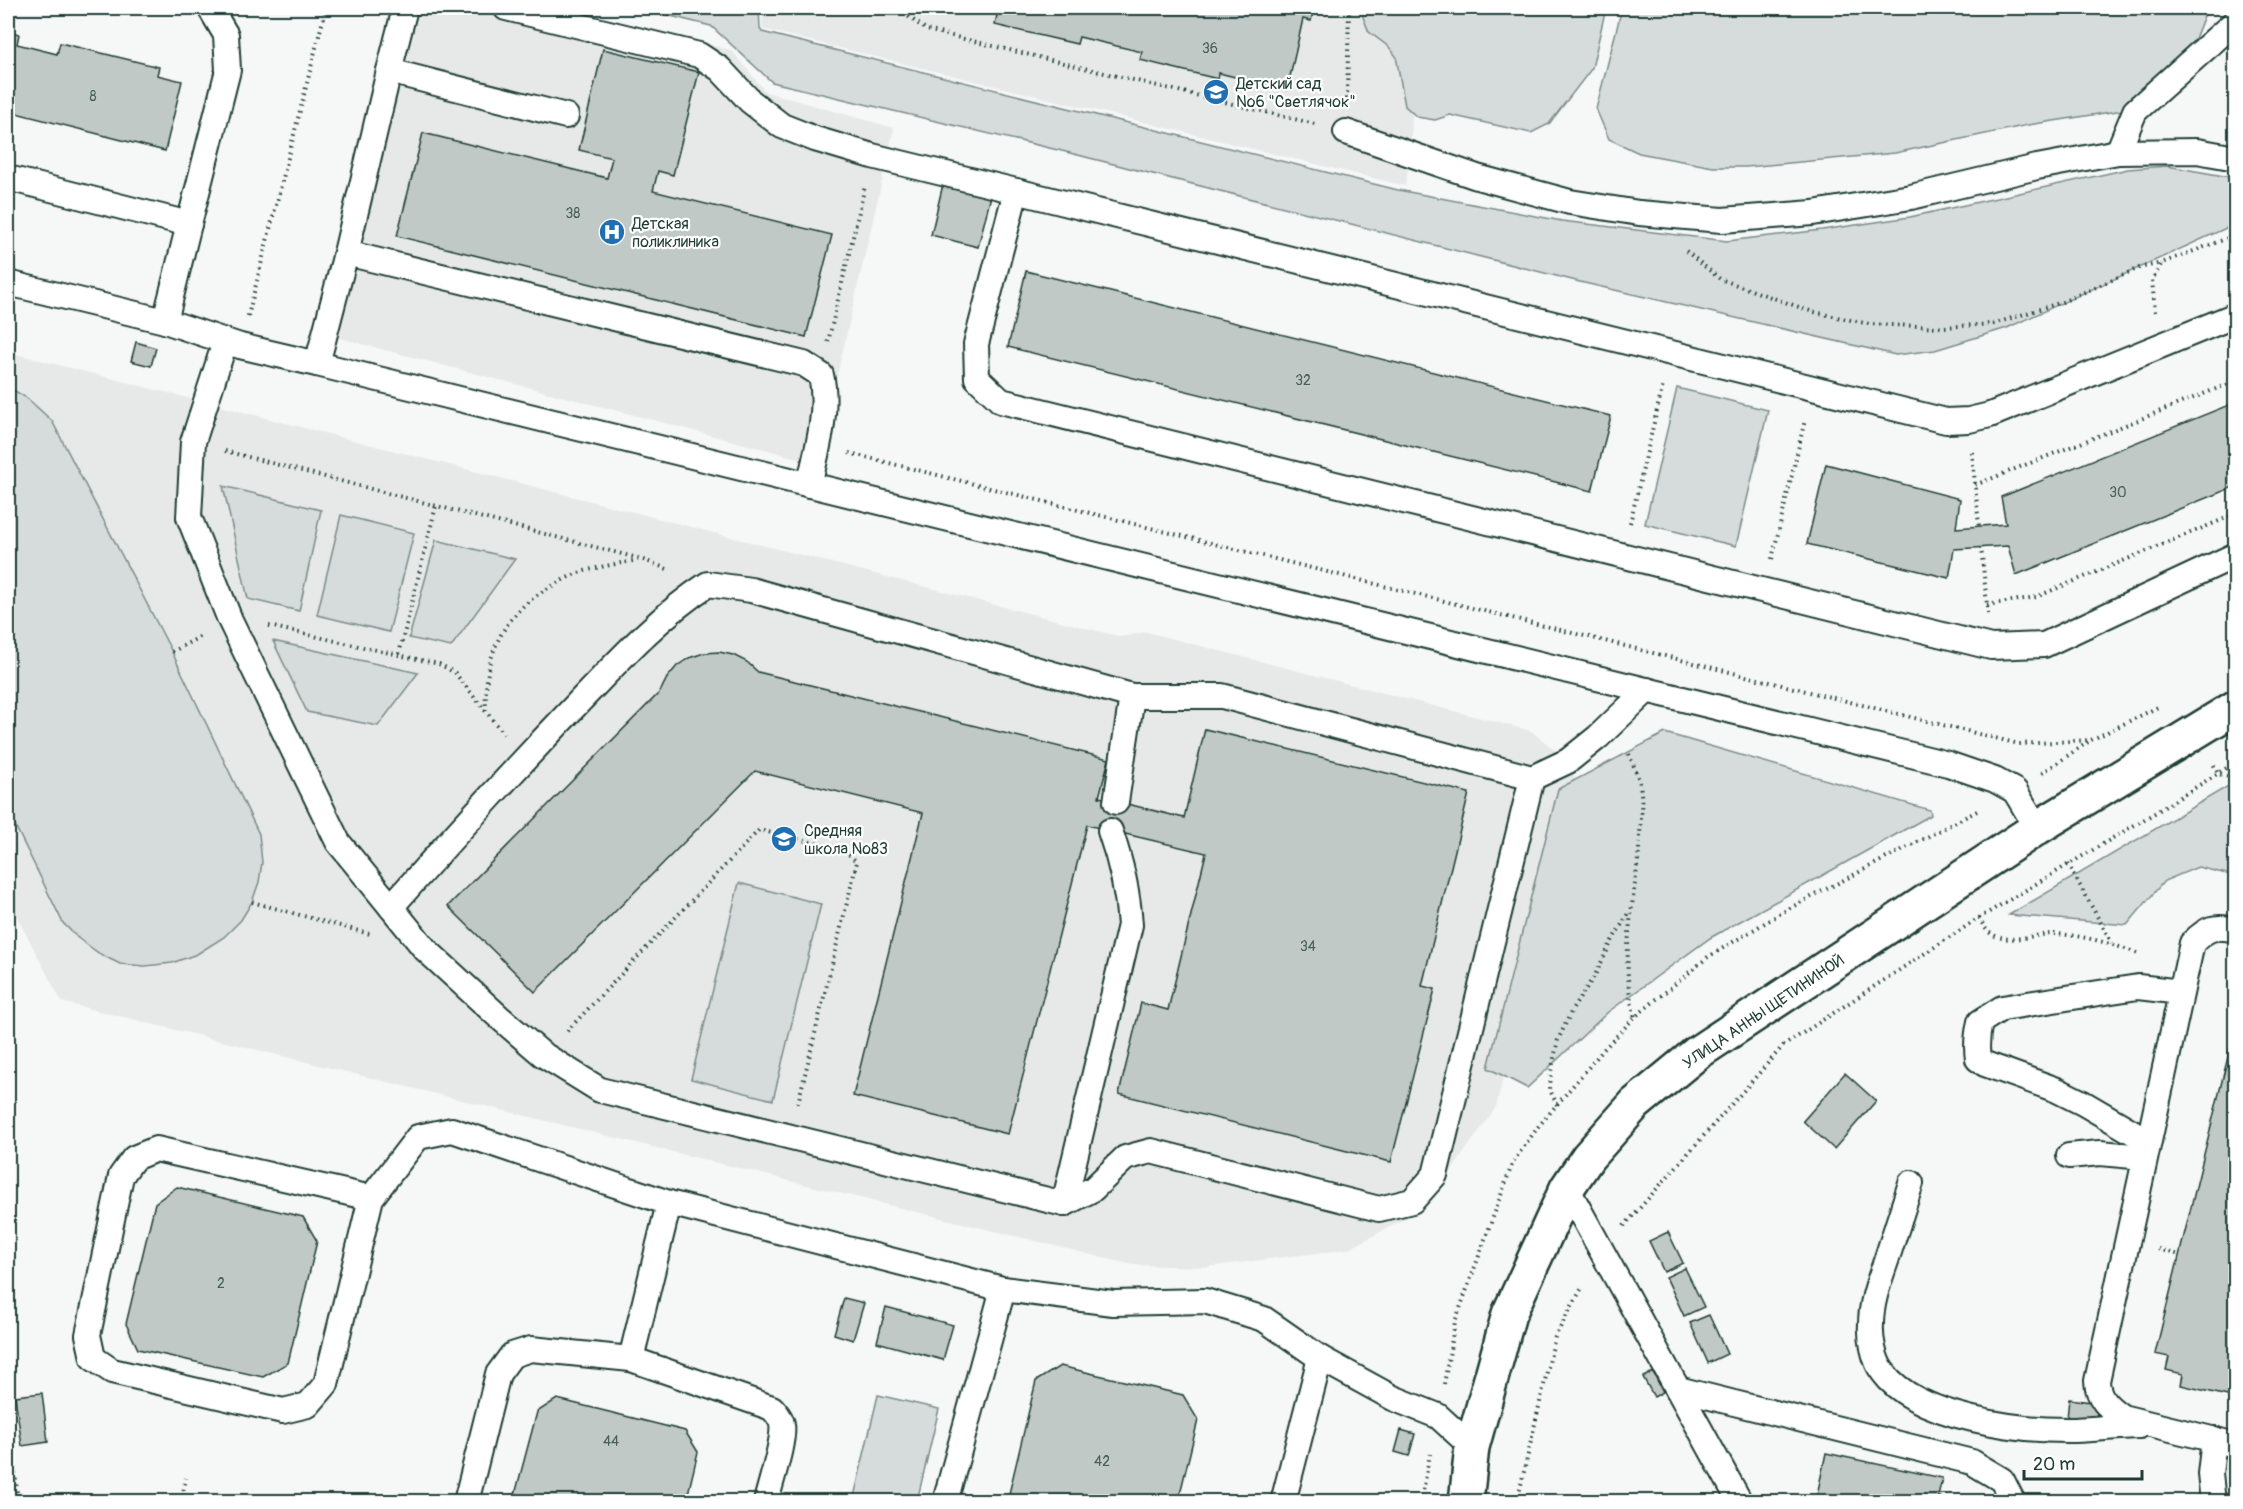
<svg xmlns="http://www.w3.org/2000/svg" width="2243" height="1509" viewBox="0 0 2243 1509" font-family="Pangolin,sans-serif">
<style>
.built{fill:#e6e9e8}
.green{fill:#d6dcdb;stroke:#7a8c88;stroke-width:1.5}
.building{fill:#c0c9c6;stroke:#1f3d34;stroke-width:1.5}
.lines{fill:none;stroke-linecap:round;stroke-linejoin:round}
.service-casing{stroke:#1f3d34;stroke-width:28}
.secondary-casing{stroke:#1f3d34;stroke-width:38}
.path{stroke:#1f3d34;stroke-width:4;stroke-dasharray:1.5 4.5;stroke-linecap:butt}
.service{stroke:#fff;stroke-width:24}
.secondary{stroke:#fff;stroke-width:33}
.labels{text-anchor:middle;stroke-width:4.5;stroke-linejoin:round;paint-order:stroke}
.number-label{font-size:14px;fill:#476058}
.poi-label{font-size:16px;fill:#1f3d34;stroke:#fff;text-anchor:start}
.street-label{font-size:16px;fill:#1f3d34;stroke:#fff}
</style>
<rect width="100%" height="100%" fill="#f6f7f7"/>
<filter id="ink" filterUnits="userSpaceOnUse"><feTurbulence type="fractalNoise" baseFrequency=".0167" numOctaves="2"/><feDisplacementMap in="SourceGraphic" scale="12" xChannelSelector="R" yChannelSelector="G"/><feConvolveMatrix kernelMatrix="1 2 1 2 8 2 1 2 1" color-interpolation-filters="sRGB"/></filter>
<g filter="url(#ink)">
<g class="built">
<path d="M412,8H551L731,50L766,92L894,128L817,463L328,335Z"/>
<path d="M763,8H1418L1410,155L1405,186L762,29Z"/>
<path d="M8,352L1121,637L1146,632L1531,731L1568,761L1575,778L1496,1107L1426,1207L1349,1249L1206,1267L1133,1265L62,1002L8,900Z"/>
</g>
<g class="green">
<path d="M638,8H759L760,29L762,32L1398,190L1562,221L1727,241L1822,230L1910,217L2128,169L2167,166L2235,178V224L2007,328L1935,350L1896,355L1580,282L1062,151L772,82L711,26Z"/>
<path d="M1363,8H1606L1592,68L1549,124L1531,133L1450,115L1435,120L1417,117L1405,106L1396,56L1389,47L1369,32L1363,17Z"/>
<path d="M1622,8H2211L2204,16L2180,76L2149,106L2028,125L1895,153L1746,167H1713L1639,153L1609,139L1596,109Z"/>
<path d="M8,387L27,398L52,421L172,652L259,834L262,862L259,882L252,902L241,920L224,937L197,954L172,963L145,966L120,964L100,954L79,939L63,923L8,811Z"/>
<path d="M1677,388L1768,410L1736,546L1645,524Z"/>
<path d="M223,486L321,510L299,611L248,599Z"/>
<path d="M341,515L414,533L389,632L317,615Z"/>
<path d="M436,540L515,559L451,647L409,638Z"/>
<path d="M273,641L418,673L378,726L307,712Z"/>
<path d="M1665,733L1930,810L1931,815L1710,938L1608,1012L1527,1088L1488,1068L1558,789Z"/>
<path d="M2235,782V876L2198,867L2164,881L2127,925L2009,915Z"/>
<path d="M739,883L821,904L773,1100L691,1079Z"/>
<path d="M878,1395L939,1409L917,1501H853Z"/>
</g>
<g class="building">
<path d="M966,8H1314L1311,21L1303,19L1287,90L1219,73L1218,79L1140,60L1142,52L1079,37L1077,44L995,25L997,15Z"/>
<path d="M8,31L19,34L17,44L57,54L60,43L159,67L157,75L182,81L165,151L8,111Z"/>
<path d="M603,49L699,72L673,175L658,171L653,191L832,235L806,337L397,236L423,133L607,178L612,158L579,150Z"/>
<path d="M944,180L992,192L978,247L931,235Z"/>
<path d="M1026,271L1611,416L1592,491L1008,347Z"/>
<path d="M136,342L156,348L151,366L131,361Z"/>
<path d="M2236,402V486L2016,575L2008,546L1954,549L1949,578L1807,544L1826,464L1960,499L1956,528L2006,524L2001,497Z"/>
<path d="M719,652L733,655L747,662L758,672L1109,759L1099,797L1184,818L1205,729L1469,793L1422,986L1435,989L1391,1162L1119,1094L1141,1003L1168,1010L1206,853L1087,825L1008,1134L853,1096L923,813L755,771L535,992L448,906L660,692L667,678L677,666L689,658L704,653Z"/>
<path d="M2236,1024V1398L2181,1385L2183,1374L2166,1370L2169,1357L2155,1354Z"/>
<path d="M1845,1073L1876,1101L1834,1149L1803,1121Z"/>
<path d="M177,1187L303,1217L317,1241L288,1363L263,1377L138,1349L126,1324L155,1203Z"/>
<path d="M1668,1232L1683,1263L1664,1272L1649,1241Z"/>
<path d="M1685,1268L1704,1307L1684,1316L1666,1277Z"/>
<path d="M844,1298L864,1303L853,1340L834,1334Z"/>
<path d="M886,1307L953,1325L943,1360L877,1342Z"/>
<path d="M1709,1315L1727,1354L1708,1363L1690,1323Z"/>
<path d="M1060,1366L1183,1395L1198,1420L1178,1502H1007L1036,1381Z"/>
<path d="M1653,1372L1663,1392L1654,1397L1643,1377Z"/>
<path d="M42,1393L48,1442L22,1446L15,1396Z"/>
<path d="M557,1399L685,1431L698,1452L686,1502H513L537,1412Z"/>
<path d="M2069,1399L2098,1403L2096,1422L2067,1418Z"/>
<path d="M1401,1430L1415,1434L1409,1456L1395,1452Z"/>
<path d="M1826,1453L1942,1478L1938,1496L1949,1502H1819L1817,1495Z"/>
</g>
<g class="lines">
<g class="service-casing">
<g id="service">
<path d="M506,8L699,55L720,69L750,101L782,126L815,139L872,156L1016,191"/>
<path d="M389,71L405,8"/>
<path d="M566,116L389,71L346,253L804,364L821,375C829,410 817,451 809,485"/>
<path d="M1346,132L1477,177L1570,202L1639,213L1722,220L1813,213L1911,197L2037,167L2118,152L2197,151L2236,158"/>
<path d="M2118,152L2135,111L2236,21"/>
<path d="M8,178L189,224L165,321L240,346L317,364"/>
<path d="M189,224L228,70L226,35L210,8"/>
<path d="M346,253L317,364L1948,764L1995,780L2015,791L2037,828"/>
<path d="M8,283L165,321"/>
<path d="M2236,315L1990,415L1969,420L1946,421L1016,191L976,344L977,378L1001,401L1991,647L2044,645L2236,555"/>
<path d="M225,342L193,442L189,517L230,620L338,842L391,907"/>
<path d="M1532,778L1435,1175L1412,1201L1379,1209L1151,1151L1125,1158L1093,1189L1064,1204L600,1090L542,1054L499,1017L425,949L391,907C452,838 514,770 577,704C618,661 658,617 708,584L751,590L1132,696H1222L1532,778L1568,761L1598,737L1647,690"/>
<path d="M1116,802L1132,696"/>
<path d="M2236,930C2214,925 2207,928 2192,943L2097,1381C2098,1399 2108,1407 2122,1417L2236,1445"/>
<path d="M2148,1141L2083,1103L2057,1090L1985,1064L1978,1059C1976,1046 1977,1035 1980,1022L2002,1008L2138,987L2181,992"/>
<path d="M2069,1156L2100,1153L2144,1157"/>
<path d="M1911,1183C1903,1208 1895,1233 1887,1258C1880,1279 1871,1301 1871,1324C1870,1338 1874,1361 1883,1372C1916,1418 2021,1431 2075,1430C2096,1429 2117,1427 2139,1426"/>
<path d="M1567,1188L1740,1502"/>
<path d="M371,1198L156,1149L134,1158L121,1176L88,1335L93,1358L112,1371L283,1411L308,1405L326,1384L371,1198L418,1137L452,1130L669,1203"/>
<path d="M1064,1204L1130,925C1128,892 1121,862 1110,831"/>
<path d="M631,1359L772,1408C776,1413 781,1417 782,1424C785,1440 770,1484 766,1502"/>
<path d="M1678,1389L1972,1462L2002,1480L2013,1502"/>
<path d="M466,1502L498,1374L512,1355L531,1349L631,1359L669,1203L1003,1289L1113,1303L1205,1301L1264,1319L1320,1358L1393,1398L1438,1416L1472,1447"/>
<path d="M945,1502L1003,1289"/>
<path d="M1283,1502L1320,1358"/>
<path d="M2213,1502L2210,1474L2214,1439"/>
</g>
</g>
<g class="secondary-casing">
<path id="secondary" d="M1466,1502L1472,1447L1509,1314L1567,1188L1588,1157L1635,1104L1697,1053L2037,828L2236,707"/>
</g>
<g class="path">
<path d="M848,8H868"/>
<path d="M900,8L910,18L927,30L1315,124"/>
<path d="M1347,99L1349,8"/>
<path d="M1686,251L1720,279L1810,311L1869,324L1943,327L1993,324L2062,302L2139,268L2162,263"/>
<path d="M2155,312L2152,280L2162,263L2236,235"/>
<path d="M248,316L326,8"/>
<path d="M828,342L865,186"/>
<path d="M225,451L641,559L670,570"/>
<path d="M1972,452L1979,526"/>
<path d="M849,453L2019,744L2091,740L2160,706"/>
<path d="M1975,485L2236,381"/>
<path d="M1630,523L1663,385"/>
<path d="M1981,547L1988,614"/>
<path d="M1772,559L1805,420"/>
<path d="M1987,605L2036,597L2236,514"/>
<path d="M269,626L439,664L455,673L504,734"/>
<path d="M172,652L203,635"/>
<path d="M399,654L436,506"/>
<path d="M486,711C483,656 503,611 554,585C564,579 576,573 588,570C604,566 621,563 638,560"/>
<path d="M1629,754C1632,762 1636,771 1639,780C1643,796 1641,817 1640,835C1637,894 1617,958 1635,1017"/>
<path d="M2214,765L2218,774L2236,778"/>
<path d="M2042,773L2091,740"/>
<path d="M2068,864L2112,943"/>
<path d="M252,902L370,934"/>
<path d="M1979,918C1984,927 1988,934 1998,937C2014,942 2034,935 2050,934C2080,934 2109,943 2137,953"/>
<path d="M567,1031L759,830L844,850L857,862L797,1107"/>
<path d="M1557,1105L1550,1090L1551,1072L1558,1040L1572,1010L1595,975L1613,939L1630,911"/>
<path d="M1624,1226L1783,1046L1979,918L2158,811L2236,762"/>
<path d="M2158,1249L2180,1255"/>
<path d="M1444,1384L1455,1322L1513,1162L1538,1127L1604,1049L1635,1017L1708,957L1788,909L1979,810"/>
<path d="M8,1407L18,1502"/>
<path d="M181,1502L186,1478"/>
<path d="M1421,1502L1430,1454"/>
<path d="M1517,1502L1555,1337L1583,1286"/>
</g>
<use href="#service" class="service"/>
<use href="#secondary" class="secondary"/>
</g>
</g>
<defs>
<g id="school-disc" transform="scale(1.35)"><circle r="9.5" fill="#1f6fb2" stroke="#fff"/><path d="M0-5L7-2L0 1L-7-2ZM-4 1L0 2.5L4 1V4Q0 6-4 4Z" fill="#fff"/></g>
<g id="hospital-disc" transform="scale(1.35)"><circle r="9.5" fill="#1f6fb2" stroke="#fff"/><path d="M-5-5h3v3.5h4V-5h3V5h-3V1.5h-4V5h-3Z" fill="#fff"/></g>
</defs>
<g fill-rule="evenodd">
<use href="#school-disc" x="1216" y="92"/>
<use href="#hospital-disc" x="612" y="232"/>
<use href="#school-disc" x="784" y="839"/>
</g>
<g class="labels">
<g class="number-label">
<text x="1210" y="53">36</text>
<text x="93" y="101">8</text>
<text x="573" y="218">38</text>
<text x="1303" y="385">32</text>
<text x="2118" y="497">30</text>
<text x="1308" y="951">34</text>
<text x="221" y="1288">2</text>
<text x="611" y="1446">44</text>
<text x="1102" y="1466">42</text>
</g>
<g class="poi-label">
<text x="1236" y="89">Детский сад<tspan x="1236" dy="18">№6 "Светлячок"</tspan></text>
<text x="632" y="229">Детская<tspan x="632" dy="18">поликлиника</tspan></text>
<text x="804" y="836">Средняя<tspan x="804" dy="18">школа №83</tspan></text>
</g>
<g class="street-label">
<text transform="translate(1763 1011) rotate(-34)" y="6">УЛИЦА АННЫ ЩЕТИНИНОЙ</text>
</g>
</g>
<rect width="2243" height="1509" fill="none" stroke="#fff" stroke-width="30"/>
<rect x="15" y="15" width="2213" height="1479" fill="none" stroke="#1f3d34" stroke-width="2" filter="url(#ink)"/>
<path d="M2024 1470v9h118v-9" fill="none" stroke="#1f3d34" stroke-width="3"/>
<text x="2033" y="1470" font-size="18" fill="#1f3d34" stroke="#ffffff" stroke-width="4.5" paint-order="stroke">20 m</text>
</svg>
